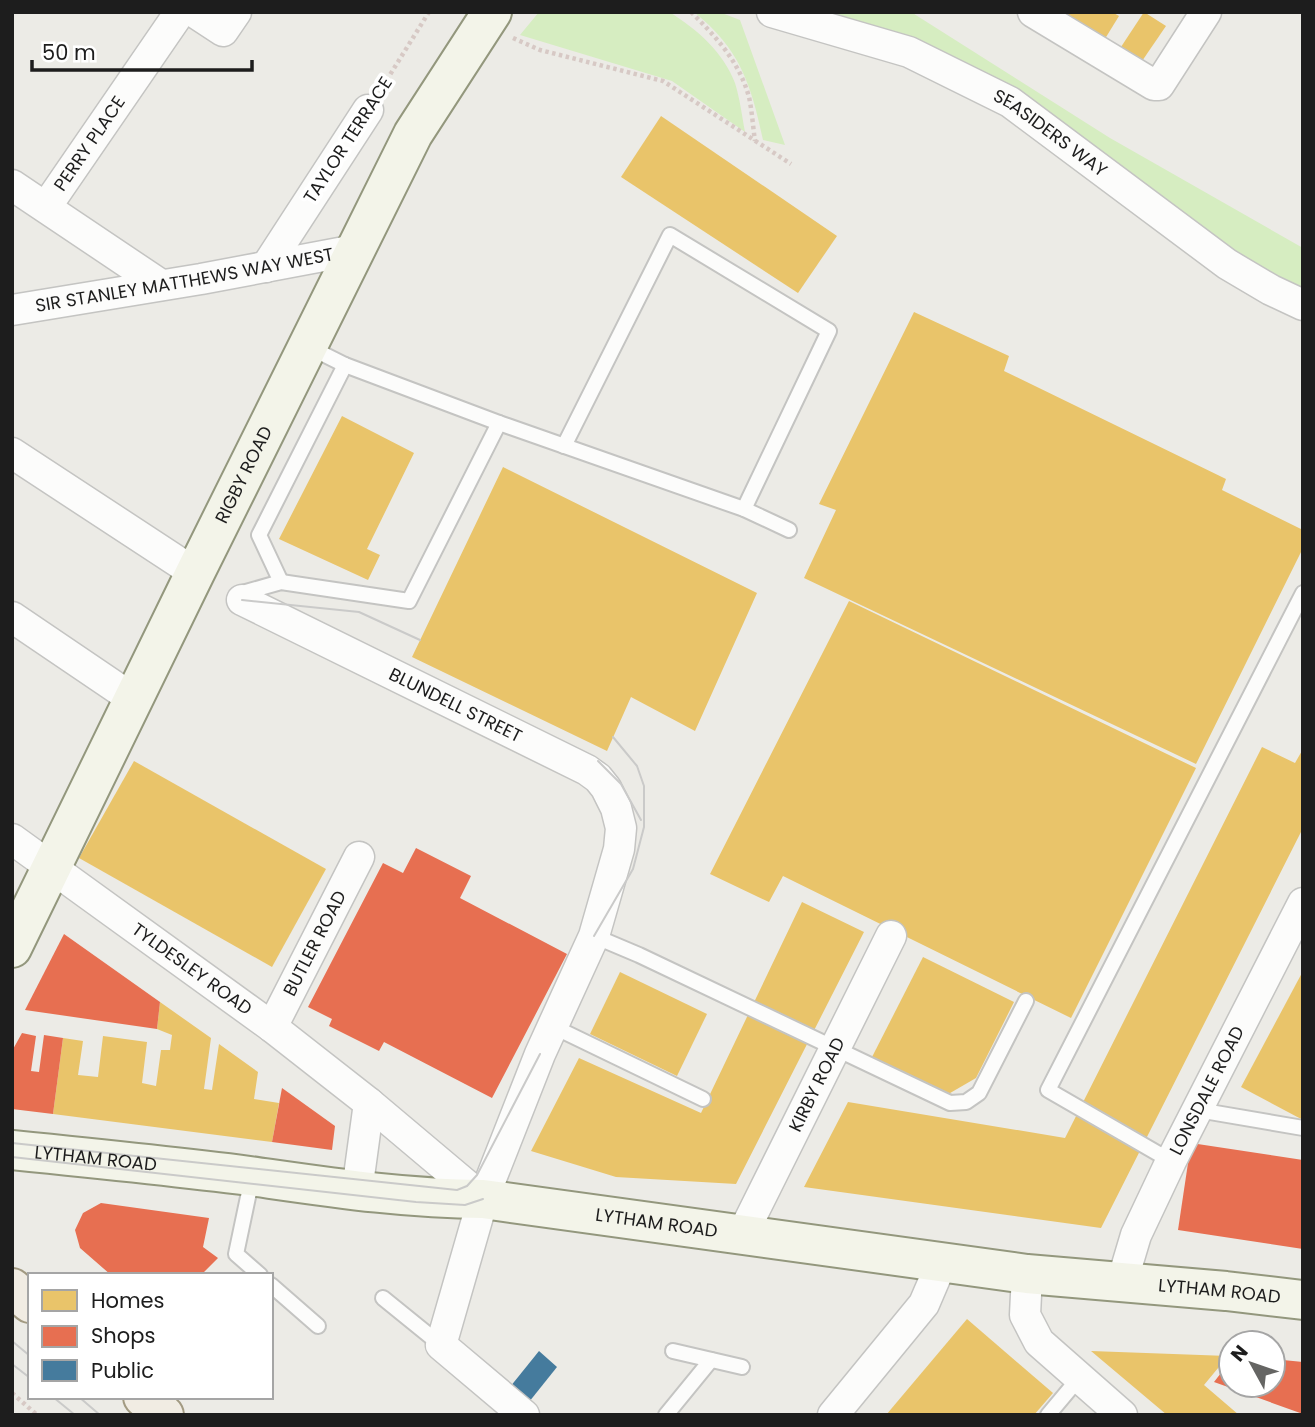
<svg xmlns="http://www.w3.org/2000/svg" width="1315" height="1427" viewBox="0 0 1315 1427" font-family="Poppins,sans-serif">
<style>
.grass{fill:#d6edc1}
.homes{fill:#e9c46a}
.shops{fill:#e76f51}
.public{fill:#457b9d}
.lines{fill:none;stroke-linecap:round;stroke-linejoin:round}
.lane-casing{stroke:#c4c4c2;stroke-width:18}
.street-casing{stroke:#c4c4c2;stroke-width:33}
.secondary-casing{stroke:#93977d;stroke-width:42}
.primary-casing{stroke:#a29a82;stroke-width:42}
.path{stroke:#d7c9c5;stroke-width:4.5;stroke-dasharray:3.5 3.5;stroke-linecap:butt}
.lane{stroke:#fcfcfb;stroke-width:14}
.street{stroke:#fcfcfb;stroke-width:30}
.secondary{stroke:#f3f4e9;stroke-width:38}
.primary{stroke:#f1ece3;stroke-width:38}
.tram{stroke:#cacac9;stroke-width:2}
.labels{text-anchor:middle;stroke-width:7;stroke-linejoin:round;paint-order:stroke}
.street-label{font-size:18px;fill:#1d1d1d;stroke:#fff}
</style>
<rect width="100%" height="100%" fill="#ecebe6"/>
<g class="grass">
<path d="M539,12H669C696,28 724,53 735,83C740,99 742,116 745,132L672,81L520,35Z"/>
<path d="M694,12H719L740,20L785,145L763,140C751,84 740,49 694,12Z"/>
<path d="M766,12H911L1110,138L1303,248V294L1267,278L1015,105Z"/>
</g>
<g class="homes">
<path d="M1055,12H1112L1119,16L1103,42Z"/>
<path d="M1144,12L1166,26L1140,64L1119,50Z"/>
<path d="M661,116L837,236L798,293L621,177Z"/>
<path d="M914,312L1009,356L1004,371L1226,479L1222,490L1303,530V548L1196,764L804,578L836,510L819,504Z"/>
<path d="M342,416L414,453L367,549L380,555L368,580L279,539Z"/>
<path d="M503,467L757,593L695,731L631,697L607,751L412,657Z"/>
<path d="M849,601L1196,768L1071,1018L783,876L769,902L710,874Z"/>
<path d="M1262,747L1295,763L1303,749V828L1101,1228L804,1187L848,1102L1065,1138Z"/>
<path d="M134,761L326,869L272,967L79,858Z"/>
<path d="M802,902L864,932L736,1184L616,1177L531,1151L579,1058L701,1113Z"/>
<path d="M923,957L1014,1002L976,1078L945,1096L871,1059Z"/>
<path d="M1303,971V1120L1241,1087Z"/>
<path d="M620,972L707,1014L677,1076L590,1034Z"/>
<path d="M160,1002L211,1038L204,1089L212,1090L219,1044L258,1072L254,1099L279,1103L272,1142L53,1114L63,1038L83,1041L78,1075L98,1077L103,1036L147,1042L142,1083L156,1086L161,1050H170L172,1035L157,1029Z"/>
<path d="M967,1319L1053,1393L1034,1415H886Z"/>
<path d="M1091,1351L1228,1356L1204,1385L1239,1415H1167Z"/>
</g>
<g class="shops">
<path d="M416,848L471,876L460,898L567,954L492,1098L384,1042L379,1051L329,1026L332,1019L308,1007L383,863L403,873Z"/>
<path d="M64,934L160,1002L157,1029L25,1010Z"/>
<path d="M22,1033L36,1036L31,1071L39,1072L44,1035L63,1038L53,1114L12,1109V1051Z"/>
<path d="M282,1088L335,1126L332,1150L272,1142Z"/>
<path d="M1191,1143L1303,1160V1249L1178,1230Z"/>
<path d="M101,1203L209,1218L203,1247L218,1258L201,1275H111L80,1248L75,1230L83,1213Z"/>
<path d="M1273,1359L1303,1362V1414L1214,1382L1231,1360V1385H1273Z"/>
</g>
<path class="public" d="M539,1351L557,1367L529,1402L510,1387Z"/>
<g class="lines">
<g class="lane-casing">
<g id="lane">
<path d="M499,423L744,509L789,530"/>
<path d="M564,446L670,235L829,331L744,509"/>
<path d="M281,582L259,535L345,365"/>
<path d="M239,594L281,582L409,601L499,423L345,365L309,347"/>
<path d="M594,936L639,955L950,1103L966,1102L979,1093L1026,1001"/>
<path d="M552,1026L703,1099"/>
<path d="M1198,1110L1303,1128"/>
<path d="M1171,1161L1048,1090L1303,593"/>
<path d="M252,1178L236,1254L260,1275"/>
<path d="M271,1285L318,1326"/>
<path d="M383,1298L441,1345"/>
<path d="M673,1351L742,1367"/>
<path d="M666,1415L711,1360"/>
<path d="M1048,1415L1079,1378"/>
</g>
</g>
<g class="street-casing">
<g id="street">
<path d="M194,12L223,31L236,12"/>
<path id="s1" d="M772,12L909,52L1010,102L1227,264L1271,290L1303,305"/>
<path d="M1033,12L1154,85H1159L1206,12"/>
<path d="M12,185L161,285"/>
<path id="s2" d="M46,207L180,12"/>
<path d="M266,267L368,110"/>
<path id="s3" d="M12,310L201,279L355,250"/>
<path d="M12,453L195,573"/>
<path id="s4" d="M242,600L587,770L598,778L606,788L616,808L621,828L619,849L594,936L540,1054L483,1199L441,1345L524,1415"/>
<path d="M12,617L133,699"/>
<path id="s5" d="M12,839L272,1027L369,1103L483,1199"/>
<path id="s6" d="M272,1027L359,857"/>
<path d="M357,1191L369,1103"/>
<path id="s7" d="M742,1235L891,936"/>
<path d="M1027,1274L1025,1315L1039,1342L1122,1415"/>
<path id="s8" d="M1122,1282L1136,1235L1171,1161L1303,903"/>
<path d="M833,1415L924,1304L942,1262"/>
</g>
</g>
<g class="secondary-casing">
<g id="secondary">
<path id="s9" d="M12,948L195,573L413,134L492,12"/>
<path id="s10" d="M12,1150C92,1158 171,1166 250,1176C328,1187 405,1199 483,1199L1027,1274L1226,1291L1303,1300"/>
</g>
</g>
<g class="primary-casing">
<g id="primary">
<path d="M12,1288L30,1303"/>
<path d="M143,1397L164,1415"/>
</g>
</g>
<g class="path">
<path d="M691,12C716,37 739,61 749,97C752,111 753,127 755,141"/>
<path d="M513,38L540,50L663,81L791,164"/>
<path d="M383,86L429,12"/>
<path d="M12,1393L37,1415"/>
</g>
<use href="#lane" class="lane"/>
<use href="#street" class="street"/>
<use href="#secondary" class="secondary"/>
<use href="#primary" class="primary"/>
<g class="tram">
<path d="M242,600L359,612L420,640"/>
<path d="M598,761L621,784L641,820"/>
<path d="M594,936L633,869L644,827V786L637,766L613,737"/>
<path d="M12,1143L457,1190L467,1186L477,1175L540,1054"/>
<path d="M12,1157L416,1202L465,1205L483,1199"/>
<path d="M12,1341L30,1356"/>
<path d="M12,1364L30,1378"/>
<path d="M53,1397L75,1415"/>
<path d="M79,1397L100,1415"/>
</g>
</g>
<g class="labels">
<g class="street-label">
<text dy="6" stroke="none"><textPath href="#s1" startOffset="306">SEASIDERS WAY</textPath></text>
<text transform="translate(348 140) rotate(-57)" y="6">TAYLOR TERRACE</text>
<text dy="6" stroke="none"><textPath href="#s2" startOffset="77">PERRY PLACE</textPath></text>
<text dy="6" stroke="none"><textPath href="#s3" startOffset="175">SIR STANLEY MATTHEWS WAY WEST</textPath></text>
<text dy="6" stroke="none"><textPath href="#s9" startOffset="527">RIGBY ROAD</textPath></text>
<text dy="6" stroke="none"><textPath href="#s4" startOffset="238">BLUNDELL STREET</textPath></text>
<text dy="6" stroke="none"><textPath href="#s6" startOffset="94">BUTLER ROAD</textPath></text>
<text dy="6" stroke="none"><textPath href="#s5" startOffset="222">TYLDESLEY ROAD</textPath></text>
<text dy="6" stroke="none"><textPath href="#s7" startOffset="168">KIRBY ROAD</textPath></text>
<text dy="6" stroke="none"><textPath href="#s8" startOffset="210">LONSDALE ROAD</textPath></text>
<text dy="6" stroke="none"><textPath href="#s10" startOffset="84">LYTHAM ROAD</textPath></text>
<text dy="6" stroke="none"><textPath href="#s10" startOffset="649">LYTHAM ROAD</textPath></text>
<text dy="6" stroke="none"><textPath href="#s10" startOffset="1216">LYTHAM ROAD</textPath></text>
</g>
</g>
<rect width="1315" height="1427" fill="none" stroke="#1d1d1d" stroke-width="28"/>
<rect x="28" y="1273" width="245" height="126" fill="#ffffff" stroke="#a5a5a5" stroke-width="2"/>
<rect x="42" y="1290" width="35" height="21" fill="#e9c46a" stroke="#a5a5a5" stroke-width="2"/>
<text x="91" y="1308" font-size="21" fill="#1d1d1d">Homes</text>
<rect x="42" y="1326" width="35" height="21" fill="#e76f51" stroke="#a5a5a5" stroke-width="2"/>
<text x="91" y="1343" font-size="21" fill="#1d1d1d">Shops</text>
<rect x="42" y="1360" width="35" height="21" fill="#457b9d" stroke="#a5a5a5" stroke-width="2"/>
<text x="91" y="1378" font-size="21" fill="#1d1d1d">Public</text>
<g transform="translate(1252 1364) rotate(310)"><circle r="33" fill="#ffffff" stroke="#a5a5a5" stroke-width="2"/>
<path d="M0-5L12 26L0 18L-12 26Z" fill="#656563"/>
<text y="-10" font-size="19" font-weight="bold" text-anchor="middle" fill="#1d1d1d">N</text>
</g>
<path d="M32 60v10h220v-10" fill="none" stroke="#1d1d1d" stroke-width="3.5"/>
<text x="42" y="60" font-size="21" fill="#1d1d1d" stroke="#ffffff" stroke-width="5" paint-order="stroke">50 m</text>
</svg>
